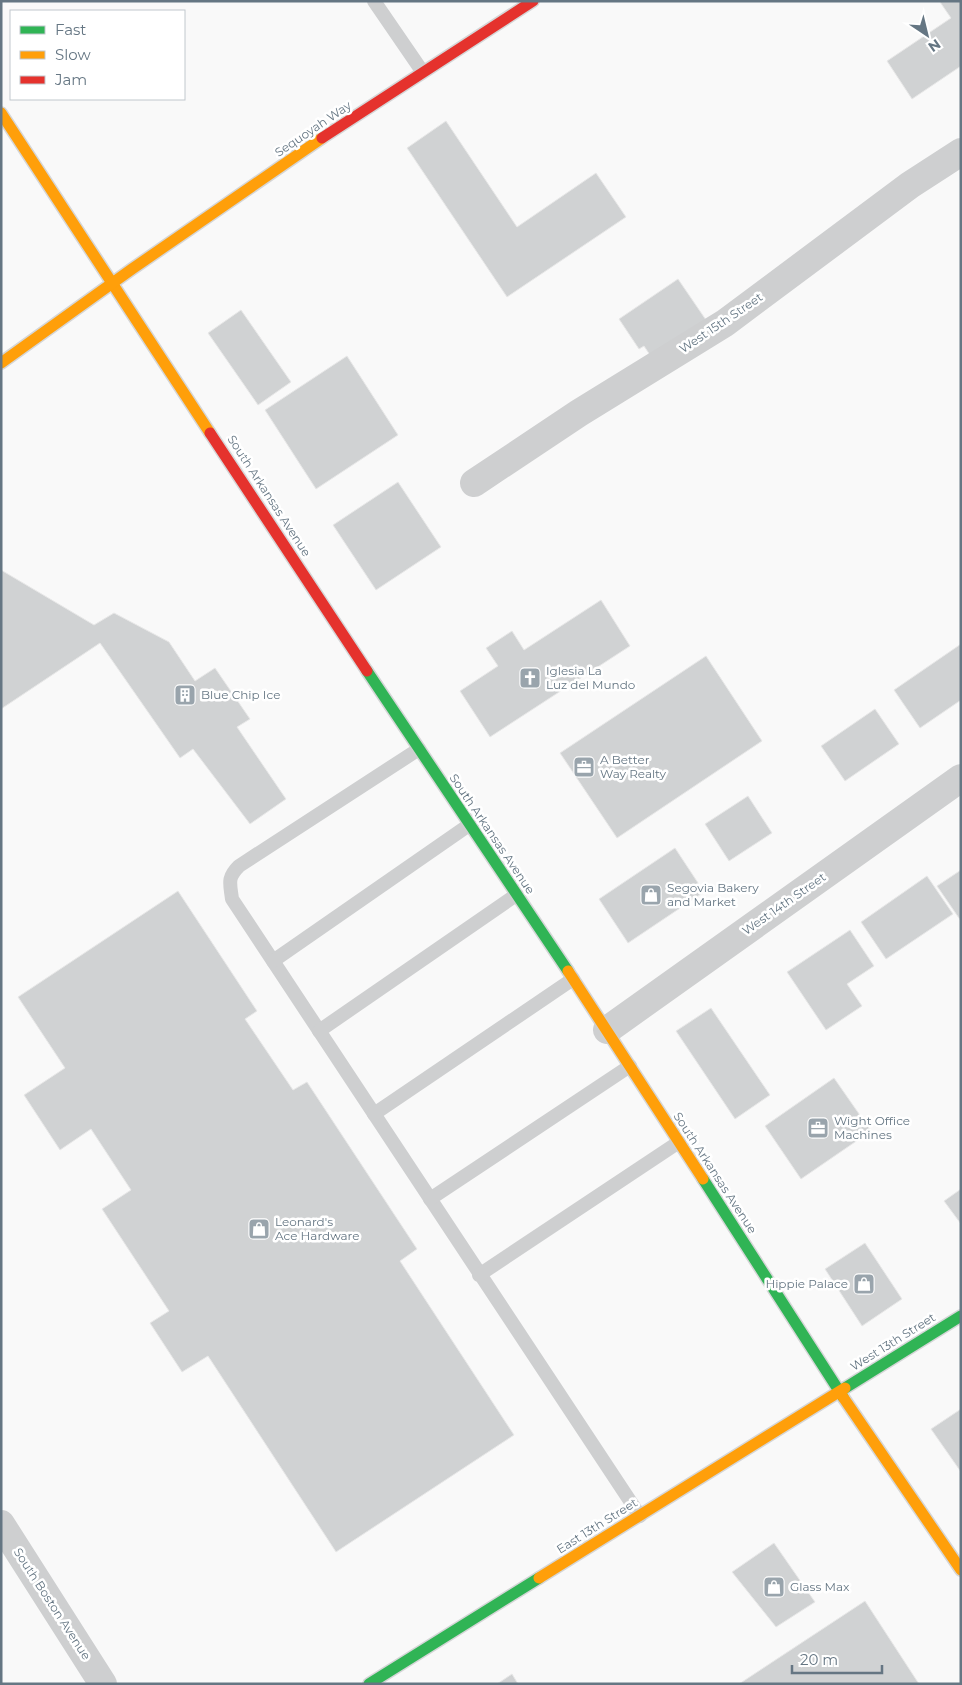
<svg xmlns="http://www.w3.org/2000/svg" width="962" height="1685" viewBox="0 0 962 1685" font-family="Montserrat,sans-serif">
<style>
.building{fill:#d0d2d3;stroke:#e8e8e8}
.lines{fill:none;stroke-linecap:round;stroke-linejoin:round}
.fast-casing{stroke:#d5d6d7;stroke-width:14}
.slow-casing{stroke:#d5d6d7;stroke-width:14}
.jam-casing{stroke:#d5d6d7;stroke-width:14}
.lane{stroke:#cecfd0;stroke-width:14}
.street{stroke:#cecfd0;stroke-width:28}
.fast{stroke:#30b455;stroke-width:11}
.slow{stroke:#ff9f0a;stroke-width:11}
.jam{stroke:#e5322d;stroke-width:11}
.labels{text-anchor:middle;stroke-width:5;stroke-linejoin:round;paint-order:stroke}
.street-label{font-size:12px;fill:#657683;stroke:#fff}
.poi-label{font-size:12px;fill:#657683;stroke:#fff;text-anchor:start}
</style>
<rect width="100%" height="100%" fill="#f9f9f9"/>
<g class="building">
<path d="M942,1H961V66L912,99L887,61L951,18L940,2Z"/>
<path d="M446,121L517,227L596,173L626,217L507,297L407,148Z"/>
<path d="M678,279L719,339L664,376L644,346L639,349L619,319Z"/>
<path d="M241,310L291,382L258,405L208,333Z"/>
<path d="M347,356L398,435L316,489L265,410Z"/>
<path d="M398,482L441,547L376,590L333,525Z"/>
<path d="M1,570L94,625L114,613L169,642L195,681L215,668L250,719L237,727L286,799L250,824L193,749L180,758L100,643L1,709Z"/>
<path d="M601,600L630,646L490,737L460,691L498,666L486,648L512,631L524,650Z"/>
<path d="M961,644V700L920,728L894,690Z"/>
<path d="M706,656L762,741L617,838L560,753Z"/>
<path d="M875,709L899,744L845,781L821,746Z"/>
<path d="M748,796L772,833L729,861L705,824Z"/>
<path d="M675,848L704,892L628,943L599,899Z"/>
<path d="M961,870V921L937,886Z"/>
<path d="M927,876L953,914L886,959L861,922Z"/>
<path d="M178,891L257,1011L245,1019L293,1090L307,1082L417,1249L400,1261L514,1435L336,1552L208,1356L182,1372L150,1323L169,1311L102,1209L131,1190L91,1129L60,1150L24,1095L65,1068L18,997Z"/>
<path d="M850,930L874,966L847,984L862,1006L826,1030L787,972Z"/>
<path d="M711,1008L770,1095L735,1119L676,1031Z"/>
<path d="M834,1078L871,1131L801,1179L765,1126Z"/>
<path d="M961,1189V1224L944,1201Z"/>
<path d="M865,1243L902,1299L862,1326L825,1269Z"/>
<path d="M961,1409V1472L931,1429Z"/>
<path d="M774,1543L815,1602L776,1627L732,1572Z"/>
<path d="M865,1601L919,1684H739Z"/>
<path d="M512,1674L518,1684H497Z"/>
</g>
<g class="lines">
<g class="fast-casing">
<g id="fast">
<path d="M367,671L568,971"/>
<path d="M703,1179L843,1397"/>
<path d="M845,1388L961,1316"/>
<path d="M369,1684L539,1578"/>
</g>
</g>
<g class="slow-casing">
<g id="slow">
<path d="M1,113L210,433"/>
<path d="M1,363L132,269L322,138"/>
<path d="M568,971L703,1179"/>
<path d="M843,1397L961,1570"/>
<path d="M539,1578L845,1388"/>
</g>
</g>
<g class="jam-casing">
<g id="jam">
<path d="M322,138L533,1"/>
<path d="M210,433L367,671"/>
</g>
</g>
<g class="lane">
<path d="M374,1L422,71"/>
<path d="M419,749L239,866C227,878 230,883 232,899L640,1516"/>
<path d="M273,961L469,825"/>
<path d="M319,1031L516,895"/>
<path d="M374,1114L573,979"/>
<path d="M430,1199L630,1066"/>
<path d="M479,1275L679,1142"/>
</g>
<g class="street">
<path d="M474,483L579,413L725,323L910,185L961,152"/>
<path d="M607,1030L961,778"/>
<path d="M1,1524L103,1684"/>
</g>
<use href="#fast" class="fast"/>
<use href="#slow" class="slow"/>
<use href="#jam" class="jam"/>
</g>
<defs>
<g id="church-square" transform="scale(1.125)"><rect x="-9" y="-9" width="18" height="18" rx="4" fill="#99a4ac" stroke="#fff"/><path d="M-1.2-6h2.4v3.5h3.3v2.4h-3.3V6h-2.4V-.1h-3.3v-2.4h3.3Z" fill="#fff"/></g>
<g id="building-square" transform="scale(1.125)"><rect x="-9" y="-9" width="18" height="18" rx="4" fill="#99a4ac" stroke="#fff"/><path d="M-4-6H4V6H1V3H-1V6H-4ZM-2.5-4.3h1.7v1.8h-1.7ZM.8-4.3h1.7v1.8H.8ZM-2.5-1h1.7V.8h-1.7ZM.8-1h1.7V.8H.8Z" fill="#fff"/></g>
<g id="office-square" transform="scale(1.125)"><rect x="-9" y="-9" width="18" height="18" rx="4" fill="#99a4ac" stroke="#fff"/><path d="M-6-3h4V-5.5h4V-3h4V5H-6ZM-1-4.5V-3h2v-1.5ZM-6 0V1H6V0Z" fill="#fff"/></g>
<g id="shop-square" transform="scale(1.125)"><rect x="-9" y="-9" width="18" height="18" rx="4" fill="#99a4ac" stroke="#fff"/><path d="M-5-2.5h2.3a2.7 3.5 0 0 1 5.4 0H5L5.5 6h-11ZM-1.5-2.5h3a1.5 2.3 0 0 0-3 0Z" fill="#fff"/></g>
</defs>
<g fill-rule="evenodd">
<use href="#church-square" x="530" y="678"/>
<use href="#building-square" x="185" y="695"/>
<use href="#office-square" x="584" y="767"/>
<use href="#shop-square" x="651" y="895"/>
<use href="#office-square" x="818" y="1128"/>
<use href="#shop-square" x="259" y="1229"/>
<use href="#shop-square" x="864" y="1284"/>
<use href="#shop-square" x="774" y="1587"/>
</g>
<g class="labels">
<g class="street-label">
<text transform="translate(313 129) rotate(-34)" y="4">Sequoyah Way</text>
<text transform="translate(721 323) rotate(-34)" y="4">West 15th Street</text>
<text transform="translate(269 496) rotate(57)" y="4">South Arkansas Avenue</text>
<text transform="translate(492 834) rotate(56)" y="4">South Arkansas Avenue</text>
<text transform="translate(784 904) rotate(-35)" y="4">West 14th Street</text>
<text transform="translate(715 1173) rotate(57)" y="4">South Arkansas Avenue</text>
<text transform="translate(893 1342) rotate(-32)" y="4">West 13th Street</text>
<text transform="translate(597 1526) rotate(-32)" y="4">East 13th Street</text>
<text transform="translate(52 1604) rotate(57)" y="4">South Boston Avenue</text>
</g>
<g class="poi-label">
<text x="546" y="675">Iglesia La<tspan x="546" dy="14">Luz del Mundo</tspan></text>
<text x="201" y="699">Blue Chip Ice</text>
<text x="600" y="764">A Better<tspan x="600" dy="14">Way Realty</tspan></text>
<text x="667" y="892">Segovia Bakery<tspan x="667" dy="14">and Market</tspan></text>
<text x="834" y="1125">Wight Office<tspan x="834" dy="14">Machines</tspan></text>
<text x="275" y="1226">Leonard's<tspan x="275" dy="14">Ace Hardware</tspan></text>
<text x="848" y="1288" text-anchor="end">Hippie Palace</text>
<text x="790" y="1591">Glass Max</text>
</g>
</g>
<rect width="962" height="1685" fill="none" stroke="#657683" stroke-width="5"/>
<rect x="10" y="10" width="175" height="90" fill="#ffffff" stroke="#c1c8cd"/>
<rect x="20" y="26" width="25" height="8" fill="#30b455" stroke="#c1c8cd"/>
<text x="55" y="35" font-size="15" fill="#657683">Fast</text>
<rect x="20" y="51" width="25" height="8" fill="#ff9f0a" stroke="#c1c8cd"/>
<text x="55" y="60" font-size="15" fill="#657683">Slow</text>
<rect x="20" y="76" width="25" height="8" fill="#e5322d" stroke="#c1c8cd"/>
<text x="55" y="85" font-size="15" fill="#657683">Jam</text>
<g transform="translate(927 35) rotate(145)" stroke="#ffffff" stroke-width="4" paint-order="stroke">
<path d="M0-4L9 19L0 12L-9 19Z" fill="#657683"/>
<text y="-8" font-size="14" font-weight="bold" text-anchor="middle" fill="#657683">N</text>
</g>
<path d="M792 1665v8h90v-8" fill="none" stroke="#657683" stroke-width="2.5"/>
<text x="800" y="1665" font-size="15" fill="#657683" stroke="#ffffff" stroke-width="4" paint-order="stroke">20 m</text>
</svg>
